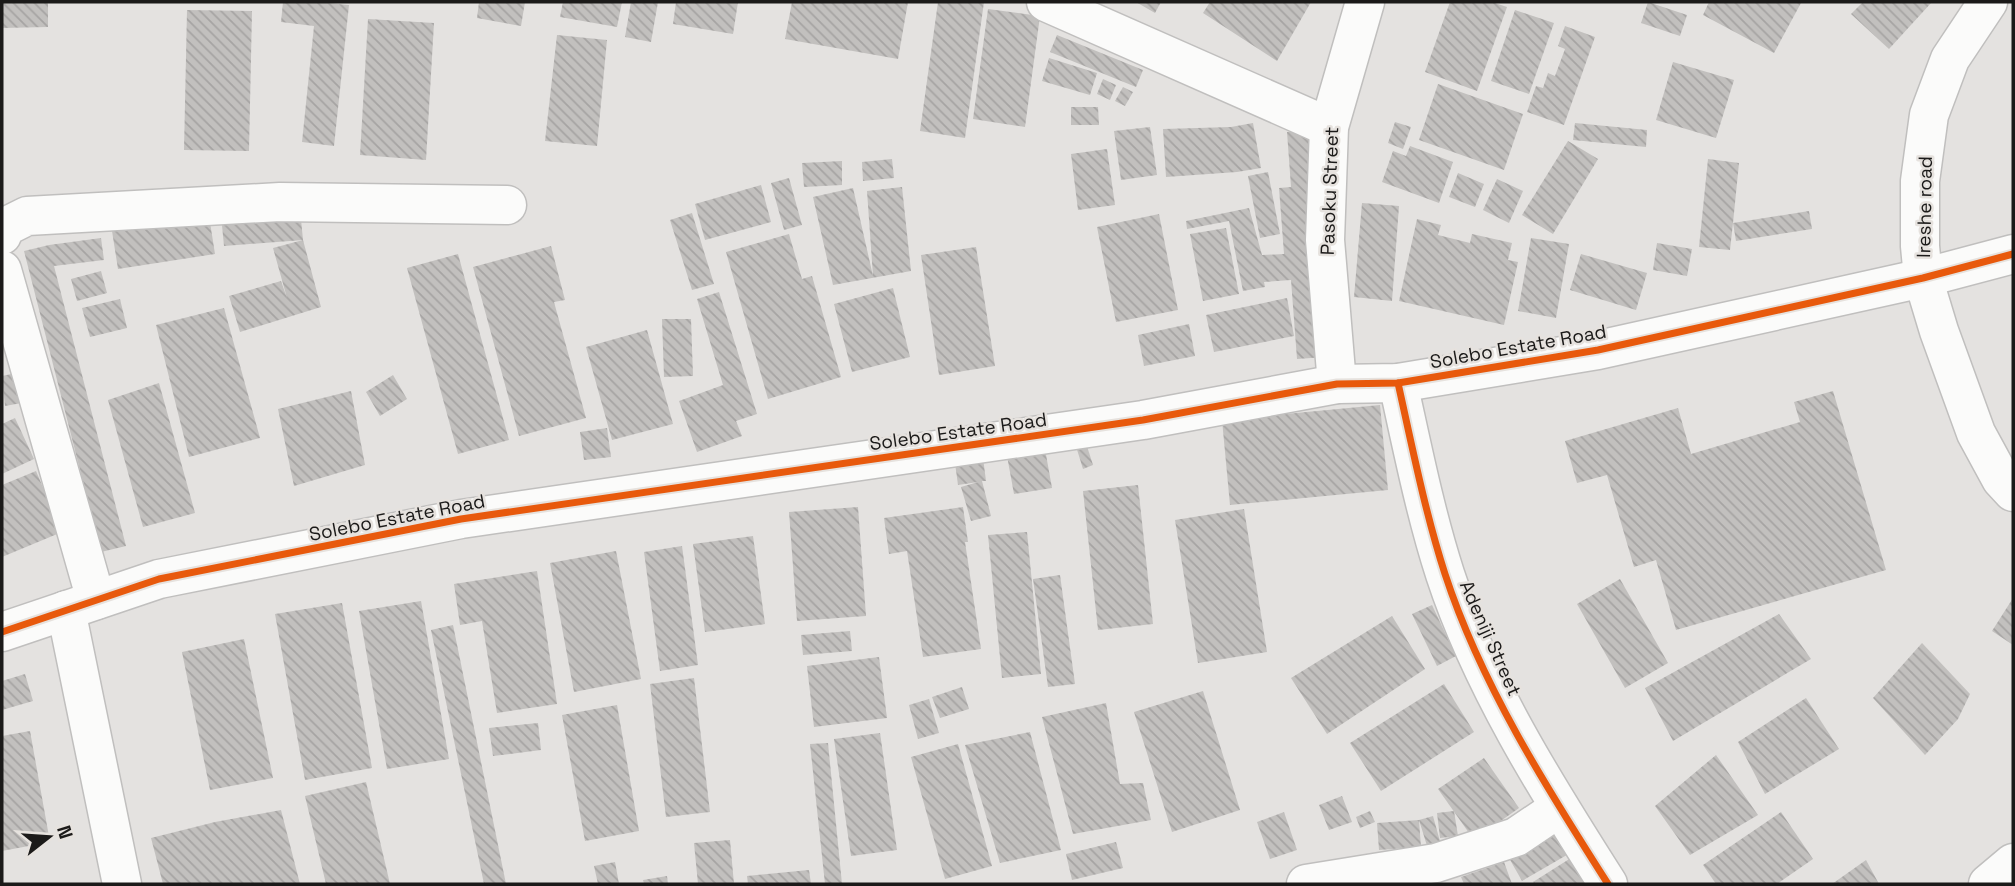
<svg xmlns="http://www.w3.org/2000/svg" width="2015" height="886" viewBox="0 0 2015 886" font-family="'Space Grotesk',sans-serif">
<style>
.building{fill:url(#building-back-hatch)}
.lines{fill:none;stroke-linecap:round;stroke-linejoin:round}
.minor-casing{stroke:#c0bfbe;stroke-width:41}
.major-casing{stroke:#c0bfbe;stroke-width:41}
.minor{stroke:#fbfbfa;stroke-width:38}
.major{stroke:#fbfbfa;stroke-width:38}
.cycleway-casing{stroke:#e6e2de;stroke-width:11}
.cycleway{stroke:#e8590c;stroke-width:7}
.labels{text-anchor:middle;stroke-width:5;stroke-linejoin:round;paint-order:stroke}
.street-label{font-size:19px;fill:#1b1a19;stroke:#e6e2de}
</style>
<defs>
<pattern id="building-back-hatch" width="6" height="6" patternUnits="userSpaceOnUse" patternTransform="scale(1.75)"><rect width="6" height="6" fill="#c2c0be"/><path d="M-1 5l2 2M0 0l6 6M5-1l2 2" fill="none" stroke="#a6a4a3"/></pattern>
</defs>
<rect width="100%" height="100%" fill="#e4e2e0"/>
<g class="building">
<path d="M2,2H48V27L2,28Z"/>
<path d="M283,2H315L349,5L334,146L302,142L314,26L281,22Z"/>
<path d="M479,2H525L521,26L477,18Z"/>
<path d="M563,2H622L617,27L560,17Z"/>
<path d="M631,2H658L651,42L625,37Z"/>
<path d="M676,2H738L733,34L673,24Z"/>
<path d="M792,2H908L898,59L785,39Z"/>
<path d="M938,2H984L965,138L920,131Z"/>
<path d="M1136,2H1161L1155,13Z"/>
<path d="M1210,2H1311L1277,61L1203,13Z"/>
<path d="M1450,2H1492L1507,7L1477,91L1425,72Z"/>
<path d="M1648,2L1687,15L1680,36L1641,23Z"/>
<path d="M1709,2H1799L1801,3L1774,53L1703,15Z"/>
<path d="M1863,2H1932L1889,49L1851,14Z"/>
<path d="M988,9L1040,16L1025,127L973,119Z"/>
<path d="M187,10L252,11L249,151L184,150Z"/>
<path d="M1515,10L1554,23L1529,94L1491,81Z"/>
<path d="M368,19L434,23L426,160L360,155Z"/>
<path d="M1565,26L1595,37L1564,125L1527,112L1536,86L1543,88L1548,73L1555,76L1565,49L1558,46Z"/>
<path d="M557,35L607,40L597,146L545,141Z"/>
<path d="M1057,35L1143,70L1136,87L1050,52Z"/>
<path d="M1049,58L1097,73L1090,95L1042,81Z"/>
<path d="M1673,62L1734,80L1716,138L1656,120Z"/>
<path d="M1103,79L1116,85L1110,100L1097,94Z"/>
<path d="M1438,84L1523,114L1504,170L1419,140Z"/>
<path d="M1123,87L1133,92L1125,106L1115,101Z"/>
<path d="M1071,107H1098L1099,125H1071Z"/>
<path d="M1395,122L1411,127L1403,149L1388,143Z"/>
<path d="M1253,123L1261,168L1237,172L1166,177L1163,129L1231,127Z"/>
<path d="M1575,123L1647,130L1646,147L1573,140Z"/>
<path d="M1150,127L1157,175L1121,180L1114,131Z"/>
<path d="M1308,131L1325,357L1297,359L1291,280L1264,282L1265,287L1243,291L1229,221L1187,229L1186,221L1249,208L1262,255L1284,254L1279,188L1291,187L1287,132Z"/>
<path d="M1568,141L1598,159L1553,234L1522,215Z"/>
<path d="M1410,146L1453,162L1439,203L1382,182L1393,151L1406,156Z"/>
<path d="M1107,149L1115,205L1078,210L1071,154Z"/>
<path d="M892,159L894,178L863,181L862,162Z"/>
<path d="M1708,159L1739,163L1733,223L1809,211L1812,229L1736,241L1733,223L1730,250L1699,247Z"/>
<path d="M842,161V185L804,187L802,163Z"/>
<path d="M1268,172L1280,234L1260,238L1248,176Z"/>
<path d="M1458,173L1484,184L1475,207L1449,197Z"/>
<path d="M789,178L802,225L784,230L771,183Z"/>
<path d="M1497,179L1523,191L1509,223L1483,210Z"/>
<path d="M761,185L771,222L705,240L695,204Z"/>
<path d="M902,187L911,271L833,285L813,197L853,188L873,276L867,191Z"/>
<path d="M1362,203L1399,206L1392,301L1354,297Z"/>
<path d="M300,209L303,240L321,307L240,332L229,296L281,281L287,298L273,248L303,240L224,246L221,215Z"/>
<path d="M692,213L714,284L692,290L670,220Z"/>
<path d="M1159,214L1178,310L1116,322L1097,227Z"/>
<path d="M209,216L215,254L118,269L112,231Z"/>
<path d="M1417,219L1441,225L1438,235L1470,243L1472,234L1512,243L1508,260L1518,262L1504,325L1399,301Z"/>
<path d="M1226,228L1239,294L1203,301L1190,234Z"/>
<path d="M789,234L802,279L812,276L841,377L768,399L726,252Z"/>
<path d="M101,238L104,260L54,266L126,546L101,552L24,251L49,245Z"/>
<path d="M1531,238L1569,244L1556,318L1518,311Z"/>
<path d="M1657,243L1692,249L1687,276L1653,270Z"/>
<path d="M551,246L565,300L554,302L586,418L519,436L473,267Z"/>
<path d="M976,247L995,366L939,375L921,255Z"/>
<path d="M458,254L509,440L458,454L407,268Z"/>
<path d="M1581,254L1647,273L1636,310L1570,290Z"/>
<path d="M101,271L107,293L77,301L71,279Z"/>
<path d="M893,288L910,357L852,372L834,304Z"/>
<path d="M719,292L757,414L736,421L742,436L697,452L679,401L723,385L697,299Z"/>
<path d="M1287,298L1294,336L1214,352L1206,315Z"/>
<path d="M120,299L127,328L90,337L82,308Z"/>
<path d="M224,308L260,438L189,457L156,325Z"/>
<path d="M662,319H691L693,376L664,377Z"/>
<path d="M1189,324L1195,356L1144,366L1138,335Z"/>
<path d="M647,330L673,424L612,440L586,347Z"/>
<path d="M21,372L27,402L5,406L2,376Z"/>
<path d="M393,375L407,399L380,416L366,392Z"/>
<path d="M159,383L195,513L143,527L108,400Z"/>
<path d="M351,391L365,465L294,486L278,409Z"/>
<path d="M1833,391L1886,570L1676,630L1656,560L1634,567L1607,475L1577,483L1565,441L1678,408L1691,454L1800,422L1794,402Z"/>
<path d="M1380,405L1388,490L1230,505L1222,420Z"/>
<path d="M15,418L34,459L2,474V424Z"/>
<path d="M607,428L611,457L584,460L580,432Z"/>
<path d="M1085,440L1093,465L1083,469L1075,443Z"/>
<path d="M1045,449L1052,488L1014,494L1007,456Z"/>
<path d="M983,458L986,481H982L991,516L971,521L961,487L978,482L958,485L955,463Z"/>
<path d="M36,471L62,532L2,557V485Z"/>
<path d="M1138,485L1153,624L1098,630L1083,491Z"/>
<path d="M858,507L866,616L797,621L789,512Z"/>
<path d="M963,507L968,542H965L981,649L923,657L907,551L889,554L884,518Z"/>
<path d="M1244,509L1267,652L1198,663L1175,520Z"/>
<path d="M1027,532L1041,674L1002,678L988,535Z"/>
<path d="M753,536L765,624L705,632L693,544Z"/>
<path d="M682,546L698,665L660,671L644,552Z"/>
<path d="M616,551L641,679L574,692L550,563Z"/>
<path d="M537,571L557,704L497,713L482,621L460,625L454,584Z"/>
<path d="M1060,575L1075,684L1048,687L1033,579Z"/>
<path d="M1620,579L1668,663L1625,688L1577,604Z"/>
<path d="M2013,598V645L1992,631Z"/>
<path d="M421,601L449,759L387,769L359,611Z"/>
<path d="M342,603L372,768L305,780L275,614Z"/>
<path d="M1432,605L1456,656L1437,666L1412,614Z"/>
<path d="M1779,614L1811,659L1673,741L1645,688Z"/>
<path d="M1392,616L1425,669L1327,734L1291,678Z"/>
<path d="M453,625L506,884H484L431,630Z"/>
<path d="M850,631L852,651L803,655L801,635Z"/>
<path d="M244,639L273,778L210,790L182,652Z"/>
<path d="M1922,643L1970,694L1958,719L1925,755L1873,698Z"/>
<path d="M879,657L887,718L814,727L807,666Z"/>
<path d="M25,674L33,701L2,710V681Z"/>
<path d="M694,678L710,812L666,817L650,684Z"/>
<path d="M1444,684L1474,732L1381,791L1350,743Z"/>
<path d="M962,687L969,709L940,718L932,697Z"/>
<path d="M1203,691L1240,810L1172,832L1134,712Z"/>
<path d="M1806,698L1839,749L1765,794L1738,742Z"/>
<path d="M929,699L939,733L918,739L909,705Z"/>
<path d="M1106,703L1120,784L1143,783L1151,820L1073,834L1042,717Z"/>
<path d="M617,705L639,831L585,841L562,715Z"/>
<path d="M538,723L541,750L493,756L489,728Z"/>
<path d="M30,731L50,842L2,851V736Z"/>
<path d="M1030,732L1061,850L1000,863L965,745Z"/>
<path d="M880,733L897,850L851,856L834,739Z"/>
<path d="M828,743L842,884H825L810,744Z"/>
<path d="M958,744L992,866L945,879L911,757Z"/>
<path d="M1716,755L1758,815L1690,855L1655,806Z"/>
<path d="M1484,758L1519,808L1474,840L1438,789Z"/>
<path d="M366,782L390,884H326L305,796Z"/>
<path d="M1342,796L1352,822L1329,830L1319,805Z"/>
<path d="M281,810L300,884H163L151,838L215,822Z"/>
<path d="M1370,811L1375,822L1360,828L1356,817Z"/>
<path d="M1454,811L1458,836L1440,838L1437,813Z"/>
<path d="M1284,812L1297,850L1270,859L1257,822Z"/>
<path d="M1781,812L1813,859L1777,884H1716L1703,865Z"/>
<path d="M1433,816L1441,845L1428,849L1419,820L1421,847L1379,850L1377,823L1419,820Z"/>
<path d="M1559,830L1572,852L1522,881L1509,858Z"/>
<path d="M730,840L734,884H698L694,843Z"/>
<path d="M1116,842L1123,868L1072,880L1066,854Z"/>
<path d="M1574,856L1592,884H1535L1533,882Z"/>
<path d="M1866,860L1879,884H1832Z"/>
<path d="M615,862L619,884H598L594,866Z"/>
<path d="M1504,862L1512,884H1464L1461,877Z"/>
<path d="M809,870L811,884H748L747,876Z"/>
<path d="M667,876L668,884H644L643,880Z"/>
</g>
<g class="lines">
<g class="minor-casing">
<g id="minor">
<path d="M1046,2L1329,127"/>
<path d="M2,235L3,228L27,216L280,202L507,205"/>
<path d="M2,270L96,600"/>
<path d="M1398,383C1412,446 1425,512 1445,574C1481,684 1546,787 1608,884"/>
<path d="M1337,384L1325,240L1329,127L1365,2"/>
<path d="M66,610L122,884"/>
<path d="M2,632L159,579L461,519L1143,420L1337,384L1398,383L1598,350L1923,278L2013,254"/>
<path d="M1306,884L1436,863L1516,837L1559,808"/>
<path d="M1988,884L2013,863"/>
</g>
</g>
<g class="major-casing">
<path id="major" d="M1988,2L1950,59L1929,115L1920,181V246L1923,278L1939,331L1976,433L2001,479L2013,492"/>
</g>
<use href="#minor" class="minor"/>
<use href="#major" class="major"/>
<g class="cycleway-casing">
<g id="cycleway">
<path d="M1398,383C1412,446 1425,512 1445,574C1481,684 1546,787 1608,884"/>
<path d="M2,632L159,579L461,519L1143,420L1337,384L1398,383L1598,350L1923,278L2013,254"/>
</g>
</g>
<use href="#cycleway" class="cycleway"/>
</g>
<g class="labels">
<g class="street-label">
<text transform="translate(1329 191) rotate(-88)" y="7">Pasoku Street</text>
<text transform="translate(1924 207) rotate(-89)" y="7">Ireshe road</text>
<text transform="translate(1518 346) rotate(-10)" y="7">Solebo Estate Road</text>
<text transform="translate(958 431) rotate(-8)" y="7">Solebo Estate Road</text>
<text transform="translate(397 517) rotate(-11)" y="7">Solebo Estate Road</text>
<text transform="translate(1491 638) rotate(66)" y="7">Adeniji Street</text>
</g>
</g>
<rect width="2015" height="886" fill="none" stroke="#1b1a19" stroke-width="7"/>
<g transform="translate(49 837) rotate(73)" stroke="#e6e2de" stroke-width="5" paint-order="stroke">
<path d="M0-5L12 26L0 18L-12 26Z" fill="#1b1a19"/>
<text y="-10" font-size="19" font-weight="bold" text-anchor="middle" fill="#1b1a19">N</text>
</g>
</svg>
